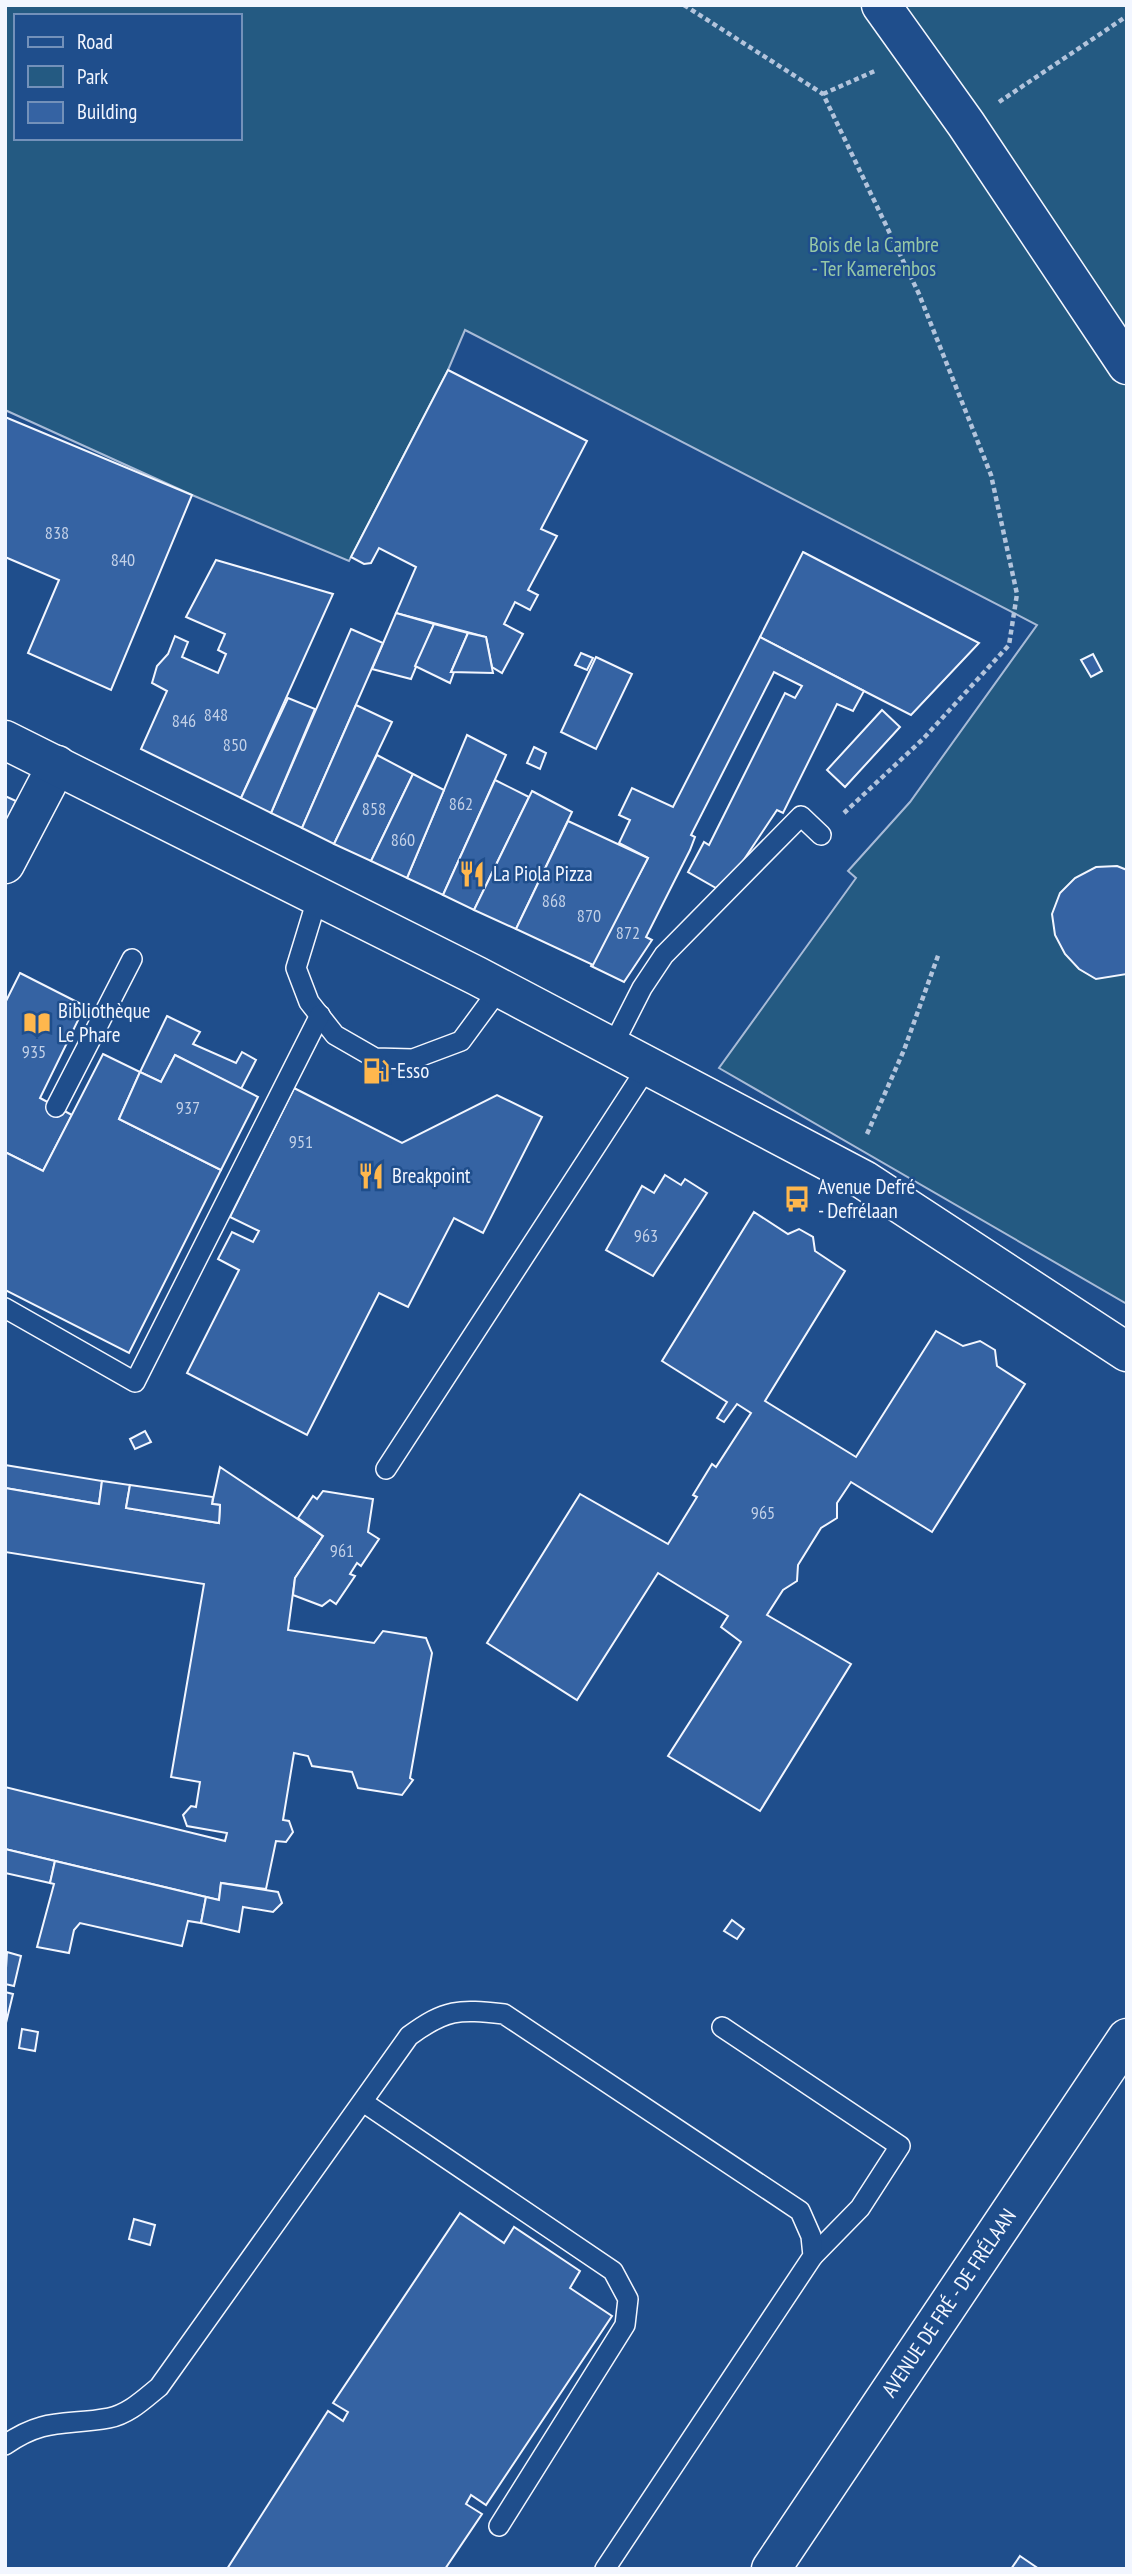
<svg xmlns="http://www.w3.org/2000/svg" width="1132" height="2574" viewBox="0 0 1132 2574" font-family="'PT Sans Narrow',sans-serif">
<style>
.green{fill:#245a82;stroke:#a8bbd7;stroke-width:2;fill-rule:evenodd}
.building{fill:#3563a3;stroke:#f2f6ff;stroke-width:2}
.lines{fill:none;stroke-linecap:round;stroke-linejoin:round}
.service-casing{stroke:#f2f6ff;stroke-width:22}
.minor-casing{stroke:#f2f6ff;stroke-width:41}
.tertiary-casing{stroke:#f2f6ff;stroke-width:41}
.secondary-casing{stroke:#f2f6ff;stroke-width:41}
.primary-casing{stroke:#f2f6ff;stroke-width:41}
.path{stroke:#b3c4dc;stroke-width:4.5;stroke-dasharray:5 3.5;stroke-linecap:butt}
.service{stroke:#1f4e8c;stroke-width:19}
.minor{stroke:#1f4e8c;stroke-width:38}
.tertiary{stroke:#1f4e8c;stroke-width:38}
.secondary{stroke:#1f4e8c;stroke-width:38}
.primary{stroke:#1f4e8c;stroke-width:38}
.labels{text-anchor:middle;stroke-width:5;stroke-linejoin:round;paint-order:stroke}
.number-label{font-size:18px;fill:#c3d1e8}
.park-label{font-size:21px;fill:#97c8a6;stroke:#1f4e8c}
.poi-label{font-size:21px;fill:#f2f6ff;stroke:#1f4e8c;text-anchor:start}
.street-label{font-size:21px;fill:#f2f6ff;stroke:#1f4e8c}
</style>
<rect width="100%" height="100%" fill="#1f4e8c"/>
<path class="green" d="M5,5H1127V1304L719,1068L856,878L848,871L910,802L1037,625L465,330L448,370L349,561L192,495L5,410ZM16,16H240V138H16Z"/>
<g class="building">
<path d="M448,370L587,441L541,529L557,536L528,590L538,595L530,610L515,602L504,624L523,634L502,673L492,667L486,637L396,613L416,567L379,548L371,563L364,564L351,557Z"/>
<path d="M5,417L192,495L111,690L28,653L59,580L5,557Z"/>
<path d="M803,552L979,643L911,715L864,691L760,637Z"/>
<path d="M216,560L333,594L241,798L141,749L167,691L152,683L157,666L168,654L175,636L188,642L182,657L218,673L226,654L218,650L225,634L186,617Z"/>
<path d="M396,613L434,624L411,679L372,669Z"/>
<path d="M434,624L468,633L451,672H454L450,683L415,666Z"/>
<path d="M351,629L383,643L302,828L271,813Z"/>
<path d="M468,633L486,637L493,673L451,672Z"/>
<path d="M760,637L864,691L853,711L837,704L783,813L777,810L741,864L716,888L688,872L704,842L709,845L785,693L795,698L802,686L774,672L691,835L695,837L690,850L646,937L652,940L624,982L591,966L648,858L619,843L630,820L619,815L632,788L673,807Z"/>
<path d="M581,653L593,658L587,670L575,665Z"/>
<path d="M1093,654L1102,671L1091,677L1081,660Z"/>
<path d="M596,657L632,674L596,749L561,732Z"/>
<path d="M288,698L315,709L271,813L241,798Z"/>
<path d="M356,705L392,722L334,844L302,828Z"/>
<path d="M882,710L900,727L845,787L827,770Z"/>
<path d="M467,735L506,755L443,895L407,878Z"/>
<path d="M534,747L546,753L540,769L527,763Z"/>
<path d="M377,755L413,774L371,861L334,844Z"/>
<path d="M413,774L444,790L407,878L371,861Z"/>
<path d="M495,780L529,797L474,910L443,895Z"/>
<path d="M532,791L572,812L516,929L474,910Z"/>
<path d="M5,796L16,801L5,824Z"/>
<path d="M568,821L648,858L593,965L516,929Z"/>
<path d="M1117,866L1127,870V974L1096,979L1079,969L1065,954L1055,935L1052,914L1060,893L1075,878L1096,867Z"/>
<path d="M20,973L85,1006L40,1098L72,1115L43,1171L5,1152V1003Z"/>
<path d="M167,1016L200,1032L193,1044L236,1063L242,1052L256,1060L241,1089L175,1055L161,1082L140,1072Z"/>
<path d="M103,1054L140,1072L119,1119L221,1170L129,1353L5,1290V1152L43,1171Z"/>
<path d="M175,1055L258,1097L221,1170L119,1119L140,1072L161,1082Z"/>
<path d="M294,1088L402,1143L497,1095L542,1117L483,1233L454,1218L408,1307L379,1293L307,1435L187,1373L239,1270L218,1259L232,1232L253,1242L259,1231L230,1217Z"/>
<path d="M665,1175L681,1185L685,1179L707,1193L653,1276L606,1250L642,1186L654,1193Z"/>
<path d="M754,1212L788,1234L799,1229L813,1237L815,1251L845,1271L765,1401L856,1457L936,1331L963,1346L980,1341L995,1350L997,1366L1025,1384L932,1532L851,1482L837,1503V1518L821,1528L798,1565L797,1581L783,1590L767,1615L851,1664L760,1811L668,1756L741,1642L721,1627L728,1616L658,1573L577,1700L487,1643L580,1494L668,1544L697,1497L693,1495L712,1464L716,1467L751,1413L737,1404L724,1422L717,1418L727,1402L662,1361Z"/>
<path d="M145,1431L151,1442L135,1449L130,1439Z"/>
<path d="M5,1465L102,1481L99,1504L5,1488Z"/>
<path d="M220,1467L323,1536L295,1578L288,1630L374,1643L383,1631L426,1638L432,1653L410,1778L413,1780L402,1795L358,1788L352,1772L312,1766L308,1756L294,1753L283,1820L289,1821L293,1832L286,1842L276,1841L266,1889L221,1883L219,1900L5,1849V1787L225,1841L227,1833L187,1826L183,1815L191,1806L196,1807L200,1782L171,1777L204,1584L5,1552V1488L99,1504L102,1481L130,1485L126,1508L219,1523L220,1505L212,1504Z"/>
<path d="M130,1485L213,1497L212,1504L220,1505L219,1523L126,1508Z"/>
<path d="M323,1491L373,1499L368,1532L379,1539L361,1566L357,1563L350,1574L355,1576L336,1604L330,1600L322,1606L293,1595L295,1578L323,1536L298,1518L313,1496L317,1499Z"/>
<path d="M5,1849L55,1861L50,1883L5,1873Z"/>
<path d="M55,1861L206,1897L201,1923L188,1921L182,1946L80,1923L74,1930L69,1953L37,1947L54,1884L50,1883Z"/>
<path d="M221,1883L278,1892L282,1903L273,1912L243,1907L239,1932L201,1923L206,1897L219,1900Z"/>
<path d="M732,1920L744,1929L737,1939L724,1931Z"/>
<path d="M7,1952L21,1956L14,1986L5,1984Z"/>
<path d="M5,1992L13,1994L5,2027Z"/>
<path d="M22,2029L38,2032L35,2051L19,2048Z"/>
<path d="M460,2213L504,2243L514,2227L580,2271L570,2288L612,2316L486,2505L471,2495L466,2504L482,2514L445,2569H227L328,2411L343,2421L348,2412L333,2403Z"/>
<path d="M134,2219L155,2225L150,2245L129,2239Z"/>
<path d="M1020,2556L1039,2569H1011Z"/>
</g>
<g class="lines">
<g class="service-casing">
<g id="service">
<path d="M318,896L296,968L309,1002L335,1035L375,1058L413,1059L461,1041L500,988"/>
<path d="M612,1047L642,988L664,955L801,816L821,835"/>
<path d="M56,1107L132,959"/>
<path d="M5,1308L135,1382L320,1015"/>
<path d="M386,1469L648,1066"/>
<path d="M722,2027L900,2146L860,2208L813,2256"/>
<path d="M363,2102L613,2271L628,2299L625,2325L499,2526"/>
<path d="M5,2445C45,2417 66,2426 109,2418C129,2414 144,2399 159,2387L409,2036C446,2009 458,2009 504,2014L800,2211L811,2236L813,2256L605,2569"/>
</g>
</g>
<g class="minor-casing">
<path id="minor" d="M5,864L57,765"/>
</g>
<g class="tertiary-casing">
<path id="tertiary" d="M881,5L966,124L1127,365"/>
</g>
<g class="secondary-casing">
<path id="secondary" d="M771,2569L1127,2038"/>
</g>
<g class="primary-casing">
<path id="primary" d="M5,740L477,976L864,1180L1127,1352"/>
</g>
<g class="path">
<path d="M684,5L823,94L919,294L991,475L1017,594L1009,645L923,739L844,813"/>
<path d="M823,94L877,70"/>
<path d="M999,102L1127,16"/>
<path d="M867,1134L904,1050L939,953"/>
</g>
<use href="#service" class="service"/>
<use href="#minor" class="minor"/>
<use href="#tertiary" class="tertiary"/>
<use href="#secondary" class="secondary"/>
<use href="#primary" class="primary"/>
</g>
<defs>
<g id="restaurant-bare" transform="scale(2.1)"><path d="M-5-6h1v4h1v-4h1v4h1v-4h1v5L-1.5 .5V6h-2V.5L-5-1ZM5-6V6H3V1.5H1.5Q1.5-4 5-6Z" fill="#ffb74d" stroke="#1f4e8c" stroke-width="2.5" paint-order="stroke"/></g>
<g id="library-bare" transform="scale(2.1)"><path d="M-6-4Q-3-5.5-.7-3.5V5Q-3 3-6 4ZM6-4Q3-5.5 .7-3.5V5Q3 3 6 4Z" fill="#ffb74d" stroke="#1f4e8c" stroke-width="2.5" paint-order="stroke"/></g>
<g id="fuel-bare" transform="scale(2.1)"><path d="M-5.5-6h7V0h2V4h1.3V-2.5L3-4.5l.8-.8L6-3V5H2.5V1h-1V6h-7ZM-4.2-4.7v3.2H.2V-4.7Z" fill="#ffb74d" stroke="#1f4e8c" stroke-width="2.5" paint-order="stroke"/></g>
<g id="bus-bare" transform="scale(2.1)"><path d="M-5-6H5V4H4V6H2V4H-2V6H-4V4H-5ZM-3.5-4V0h7V-4ZM-3.5 1.2v1.5H-2V1.2ZM2 1.2v1.5H3.5V1.2Z" fill="#ffb74d" stroke="#1f4e8c" stroke-width="2.5" paint-order="stroke"/></g>
</defs>
<g fill-rule="evenodd">
<use href="#restaurant-bare" x="472" y="874"/>
<use href="#library-bare" x="37" y="1023"/>
<use href="#fuel-bare" x="376" y="1071"/>
<use href="#restaurant-bare" x="371" y="1176"/>
<use href="#bus-bare" x="797" y="1199"/>
</g>
<g class="labels">
<g class="number-label">
<text x="57" y="539">838</text>
<text x="123" y="566">840</text>
<text x="216" y="721">848</text>
<text x="184" y="727">846</text>
<text x="235" y="751">850</text>
<text x="461" y="810">862</text>
<text x="374" y="815">858</text>
<text x="403" y="846">860</text>
<text x="554" y="907">868</text>
<text x="589" y="922">870</text>
<text x="628" y="939">872</text>
<text x="34" y="1058">935</text>
<text x="188" y="1114">937</text>
<text x="301" y="1148">951</text>
<text x="646" y="1242">963</text>
<text x="763" y="1519">965</text>
<text x="342" y="1557">961</text>
</g>
<g class="park-label">
<text x="874" y="252">Bois de la Cambre<tspan x="874" dy="24">- Ter Kamerenbos</tspan></text>
</g>
<g class="poi-label">
<text x="493" y="881">La Piola Pizza</text>
<text x="58" y="1018">Bibliothèque<tspan x="58" dy="24">Le Phare</tspan></text>
<text x="397" y="1078">Esso</text>
<text x="392" y="1183">Breakpoint</text>
<text x="818" y="1194">Avenue Defré<tspan x="818" dy="24">- Defrélaan</tspan></text>
</g>
<g class="street-label">
<text transform="translate(949 2303) rotate(-56)" y="7">AVENUE DE FRÉ - DE FRÉLAAN</text>
</g>
</g>
<rect width="1132" height="2574" fill="none" stroke="#f2f6ff" stroke-width="14"/>
<rect x="14" y="14" width="228" height="126" fill="#1f4e8c" stroke="#7391ba" stroke-width="2"/>
<rect x="28" y="37" width="35" height="10" fill="#1f4e8c" stroke="#7391ba" stroke-width="2"/>
<text x="77" y="49" font-size="21" fill="#f2f6ff">Road</text>
<rect x="28" y="66" width="35" height="21" fill="#245a82" stroke="#7391ba" stroke-width="2"/>
<text x="77" y="84" font-size="21" fill="#f2f6ff">Park</text>
<rect x="28" y="102" width="35" height="21" fill="#3563a3" stroke="#7391ba" stroke-width="2"/>
<text x="77" y="119" font-size="21" fill="#f2f6ff">Building</text>
</svg>
